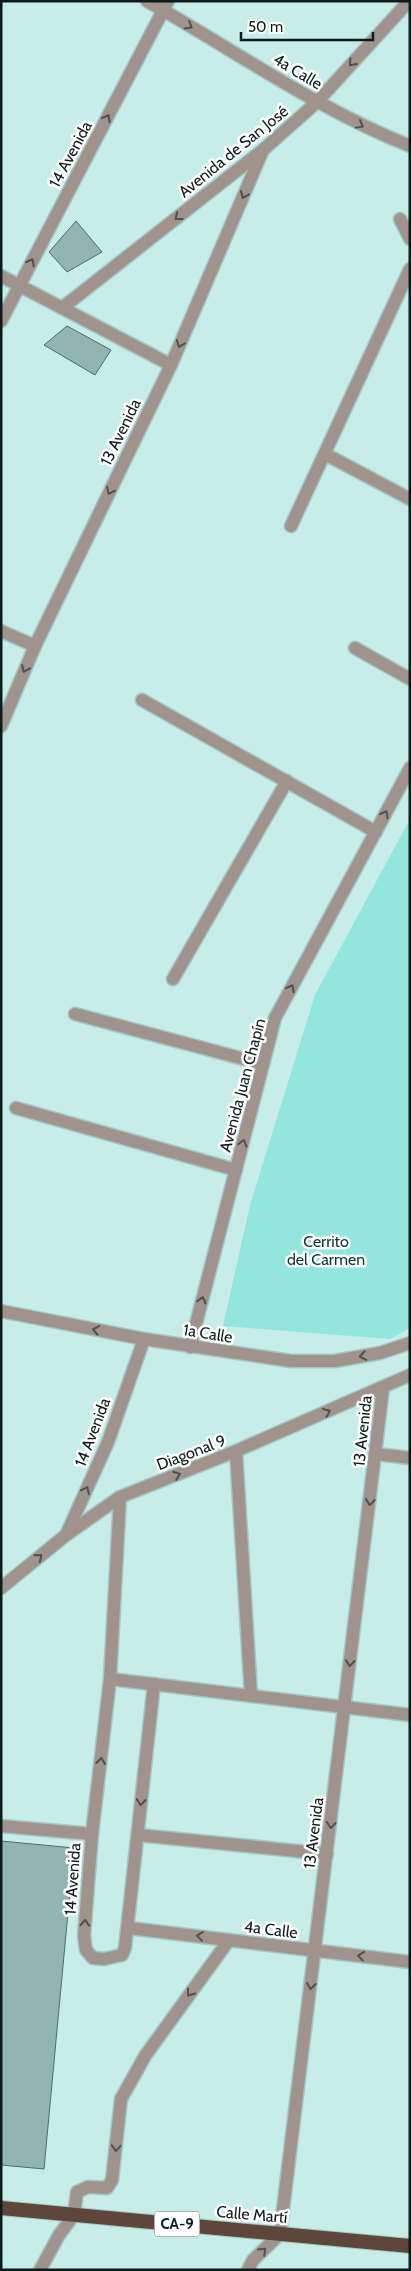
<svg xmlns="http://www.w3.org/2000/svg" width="411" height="2271" viewBox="0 0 411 2271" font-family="Cabin,sans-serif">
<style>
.green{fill:#93e6dd}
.building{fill:#91b6b1;stroke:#4a6d69}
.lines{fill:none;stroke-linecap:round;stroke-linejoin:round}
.minor-casing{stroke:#a5c7c3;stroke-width:15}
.tertiary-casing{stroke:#a5c7c3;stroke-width:15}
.trunk-casing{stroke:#a5c7c3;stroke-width:16}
.minor{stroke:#a0938d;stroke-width:12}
.tertiary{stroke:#a0938d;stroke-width:12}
.trunk{stroke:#5e463a;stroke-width:14}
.oneway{stroke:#4f514e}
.labels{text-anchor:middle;stroke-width:5;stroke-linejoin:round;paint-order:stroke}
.shield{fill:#fff;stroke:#565f5f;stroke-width:1}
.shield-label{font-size:15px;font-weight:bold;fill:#0d1b1a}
.street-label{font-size:16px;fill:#0d1b1a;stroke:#fff}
.park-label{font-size:16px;fill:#0e3834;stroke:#fff}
</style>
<rect width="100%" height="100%" fill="#c6ede8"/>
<path class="green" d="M410,819V1328L390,1339L223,1326L250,1205L315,995Z"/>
<g class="building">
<path d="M76,221L102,252L67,272L49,252Z"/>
<path d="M67,326L111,350L95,375L44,345Z"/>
<path d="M1,1841L74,1848L44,2169L1,2165Z"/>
</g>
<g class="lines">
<g class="minor-casing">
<g id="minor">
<path d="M400,219L410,239"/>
<path d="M1,276L171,365"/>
<path d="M62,308L263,150L317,102L409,1"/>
<path d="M325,454L410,499"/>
<path d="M291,526L410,269"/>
<path d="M1,631L35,646"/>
<path d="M355,648L410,679"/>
<path d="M142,700L376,832"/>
<path d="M1,726L35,646L171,365L263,150"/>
<path d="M173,979L287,781"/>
<path d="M75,1014L263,1064"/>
<path d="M16,1108L236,1170"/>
<path d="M190,1347L275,1018L410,768"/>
<path d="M236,1451L251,1696"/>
<path d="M376,1454L410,1458"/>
<path d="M120,1497L110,1679L92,1834L84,1936L86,1950L93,1958L104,1959L122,1955L125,1948L154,1684"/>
<path d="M66,1535L108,1442L144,1339"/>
<path d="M110,1679L410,1715"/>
<path d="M1,1826L92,1834"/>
<path d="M138,1835L327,1854"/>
<path d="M129,1928L410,1962"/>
<path d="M40,2270L59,2235L74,2215L77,2192L88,2187L107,2188L112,2180L121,2099L145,2056L229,1940"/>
<path d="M248,2270L253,2260L280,2234L383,1388"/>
</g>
</g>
<g class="tertiary-casing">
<g id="tertiary">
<path d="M147,1C234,50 317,109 410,146"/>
<path d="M1,321L168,1"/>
<path d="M1,1311L144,1339L291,1361H335L380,1353L410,1343"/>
<path d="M1,1588L66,1535L120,1497L236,1451L410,1375"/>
</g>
</g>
<g class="trunk-casing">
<path id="trunk" d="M1,2208L410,2246"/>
</g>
<use href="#minor" class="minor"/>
<use href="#tertiary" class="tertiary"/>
<use href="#trunk" class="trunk"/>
</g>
<defs><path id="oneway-chevron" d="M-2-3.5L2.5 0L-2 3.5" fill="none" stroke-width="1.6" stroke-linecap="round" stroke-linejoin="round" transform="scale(1.25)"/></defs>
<g class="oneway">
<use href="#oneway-chevron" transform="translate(189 26) rotate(31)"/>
<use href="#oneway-chevron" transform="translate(352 63) rotate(132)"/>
<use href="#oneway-chevron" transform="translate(107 118) rotate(-62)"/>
<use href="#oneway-chevron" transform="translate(360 125) rotate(29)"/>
<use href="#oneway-chevron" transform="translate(244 195) rotate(113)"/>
<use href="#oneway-chevron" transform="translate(178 217) rotate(142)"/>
<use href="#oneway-chevron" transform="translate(31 262) rotate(-62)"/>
<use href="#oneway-chevron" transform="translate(180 344) rotate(113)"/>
<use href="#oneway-chevron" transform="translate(110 491) rotate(116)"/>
<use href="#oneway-chevron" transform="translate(25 669) rotate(113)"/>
<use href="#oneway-chevron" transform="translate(385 814) rotate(-62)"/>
<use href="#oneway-chevron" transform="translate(291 988) rotate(-62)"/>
<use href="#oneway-chevron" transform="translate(243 1143) rotate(-75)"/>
<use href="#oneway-chevron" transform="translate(202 1300) rotate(-75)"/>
<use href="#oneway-chevron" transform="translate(96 1330) rotate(-169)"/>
<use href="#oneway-chevron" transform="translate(363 1356) rotate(170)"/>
<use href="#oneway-chevron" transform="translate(327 1412) rotate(-23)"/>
<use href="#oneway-chevron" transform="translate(177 1475) rotate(-21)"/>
<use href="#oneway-chevron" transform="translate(86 1490) rotate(-65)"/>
<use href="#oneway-chevron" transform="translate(370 1502) rotate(97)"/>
<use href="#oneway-chevron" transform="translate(39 1557) rotate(-40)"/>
<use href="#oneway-chevron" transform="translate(350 1663) rotate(97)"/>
<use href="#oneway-chevron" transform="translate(101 1761) rotate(-83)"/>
<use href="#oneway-chevron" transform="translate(141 1802) rotate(96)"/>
<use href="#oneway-chevron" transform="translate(331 1825) rotate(97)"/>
<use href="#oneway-chevron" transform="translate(85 1923) rotate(-86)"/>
<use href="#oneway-chevron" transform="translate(200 1936) rotate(-173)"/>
<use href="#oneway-chevron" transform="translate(361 1956) rotate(-173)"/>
<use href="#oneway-chevron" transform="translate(311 1986) rotate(97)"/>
<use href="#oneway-chevron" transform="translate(190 1993) rotate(126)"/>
<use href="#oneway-chevron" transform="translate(116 2148) rotate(94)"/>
<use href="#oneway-chevron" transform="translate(263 2251) rotate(-44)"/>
</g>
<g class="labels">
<rect class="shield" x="154.5" y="2211.5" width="45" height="25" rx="4"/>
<g class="shield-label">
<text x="177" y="2229">CA-9</text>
</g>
<g class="street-label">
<text transform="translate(298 71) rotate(31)" y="6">4a Calle</text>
<text transform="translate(233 151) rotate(-39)" y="6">Avenida de San José</text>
<text transform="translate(70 154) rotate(-62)" y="6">14 Avenida</text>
<text transform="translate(120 432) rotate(-64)" y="6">13 Avenida</text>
<text transform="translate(242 1085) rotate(-75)" y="6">Avenida Juan Chapín</text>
<text transform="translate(208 1333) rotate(9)" y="6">1a Calle</text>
<text transform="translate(362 1431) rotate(-84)" y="6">13 Avenida</text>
<text transform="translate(92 1432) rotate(-69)" y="6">14 Avenida</text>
<text transform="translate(191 1452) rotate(-21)" y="6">Diagonal 9</text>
<text transform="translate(313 1833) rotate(-83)" y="6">13 Avenida</text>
<text transform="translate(72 1879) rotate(-86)" y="6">14 Avenida</text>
<text transform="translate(271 1929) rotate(7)" y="6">4a Calle</text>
<text transform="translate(252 2214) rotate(5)" y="6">Calle Martí</text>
</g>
<g class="park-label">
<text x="326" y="1247">Cerrito<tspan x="326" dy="18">del Carmen</tspan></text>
</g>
</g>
<rect width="411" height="2271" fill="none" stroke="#0d1b1a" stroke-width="5"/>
<path d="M241 32v8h132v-8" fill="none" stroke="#0d1b1a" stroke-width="2.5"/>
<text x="248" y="32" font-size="15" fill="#0d1b1a" stroke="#ffffff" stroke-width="4" paint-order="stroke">50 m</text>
</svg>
